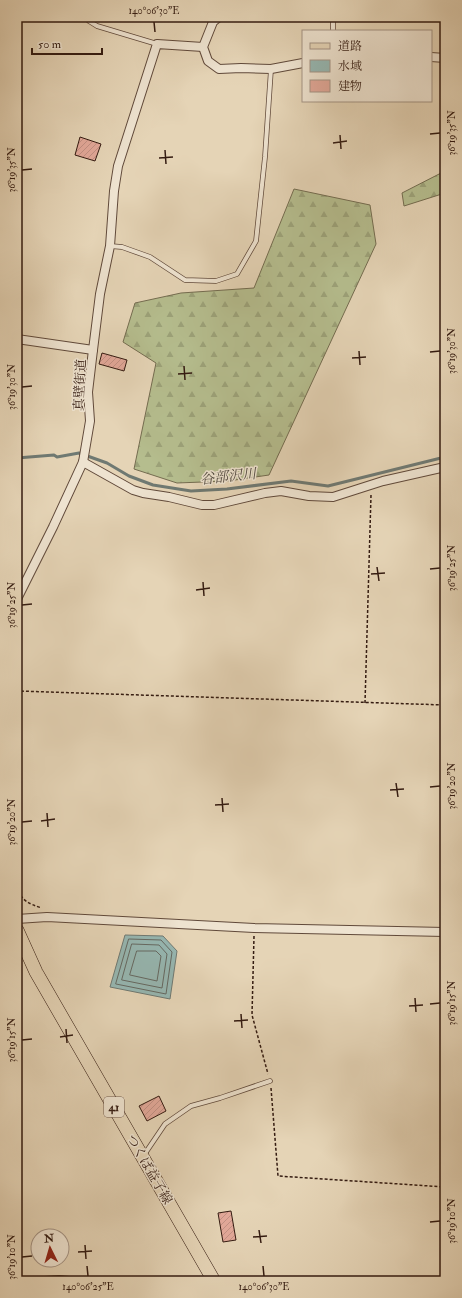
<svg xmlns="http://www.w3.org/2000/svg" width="462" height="1298" viewBox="0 0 462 1298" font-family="'IM FELL Double Pica','Noto Serif JP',serif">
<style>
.forest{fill:url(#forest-firs);stroke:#746c50}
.water{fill:#96b7b2;stroke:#6f7972}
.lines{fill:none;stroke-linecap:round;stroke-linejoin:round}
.shore{stroke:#656962;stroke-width:1}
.stream{stroke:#6f7972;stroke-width:3}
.building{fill:url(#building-hatch);stroke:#341b11}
.lane-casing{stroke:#60493a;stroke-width:5.5}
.street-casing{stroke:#60493a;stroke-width:10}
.primary-casing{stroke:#341b11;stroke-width:14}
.path{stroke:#341b11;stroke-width:1.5;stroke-dasharray:3 2;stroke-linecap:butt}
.lane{stroke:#eee3d0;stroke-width:4}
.street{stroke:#eee3d0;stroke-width:8}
.primary{stroke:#e5d4b6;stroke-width:13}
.ticks{fill:none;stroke:#341b11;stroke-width:1.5}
.labels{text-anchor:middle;stroke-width:3;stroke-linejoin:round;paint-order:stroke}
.shield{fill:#eee3d0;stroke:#6c574a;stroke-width:1}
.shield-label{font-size:12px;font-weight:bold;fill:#341b11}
.street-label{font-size:13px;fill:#341b11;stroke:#eee3d0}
.water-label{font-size:14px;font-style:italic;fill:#514a41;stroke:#eee3d0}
.neatline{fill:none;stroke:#341b11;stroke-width:1.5}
.ticks-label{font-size:10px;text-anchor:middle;fill:#341b11}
</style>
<defs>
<pattern id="forest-firs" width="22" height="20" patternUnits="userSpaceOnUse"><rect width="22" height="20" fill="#b5bd8e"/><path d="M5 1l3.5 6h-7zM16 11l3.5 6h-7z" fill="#9ca279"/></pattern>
<pattern id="building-hatch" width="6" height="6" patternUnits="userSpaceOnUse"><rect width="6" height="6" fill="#e2a899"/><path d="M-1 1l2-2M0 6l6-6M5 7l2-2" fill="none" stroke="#c29083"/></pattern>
</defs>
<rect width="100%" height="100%" fill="#e5d4b6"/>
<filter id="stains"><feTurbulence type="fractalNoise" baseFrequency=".005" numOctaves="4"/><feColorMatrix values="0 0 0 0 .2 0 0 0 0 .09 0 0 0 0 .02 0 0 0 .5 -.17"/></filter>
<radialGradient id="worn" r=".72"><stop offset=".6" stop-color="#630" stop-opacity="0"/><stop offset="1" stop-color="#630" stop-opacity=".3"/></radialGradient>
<g class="forest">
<path d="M445,171V193L404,206L402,193Z"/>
<path d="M294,189L370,205L376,244L269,475L228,481L177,483L134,469L156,363L123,342L135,303L181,293L254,288Z"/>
</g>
<path class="water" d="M125,935L163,936L177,951L170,999L110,987Z"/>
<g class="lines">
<g class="shore">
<path d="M129,939L161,940L172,952L166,994L116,984Z"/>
<path d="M132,944L159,945L167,954L162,988L122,980Z"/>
<path d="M137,951H156L161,956L157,981L130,975Z"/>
</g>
<path class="stream" d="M17,458L54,455L57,457L79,453L107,463L129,476L153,485L191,491L227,489L291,481L328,486L445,457"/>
</g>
<g class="building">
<path d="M80,137L101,144L95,161L75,155Z"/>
<path d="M102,353L127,360L124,371L99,364Z"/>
<path d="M159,1096L166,1111L147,1121L139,1106Z"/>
<path d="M231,1211L236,1240L223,1242L218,1213Z"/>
</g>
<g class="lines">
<g class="lane-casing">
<g id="lane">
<path d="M86,17L89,21L97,26L157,44"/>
<path d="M333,31V17"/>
<path d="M110,246L122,247L150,257L185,280L216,281L237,274L256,241L265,157L271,69"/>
<path d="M144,1155L165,1124L191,1106L220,1098L270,1081"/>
</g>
</g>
<g class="street-casing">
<g id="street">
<path d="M219,17L213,22L203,47L208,61L219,69L241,68L271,69L303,63"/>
<path d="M431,57L445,58"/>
<path d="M17,339L93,350"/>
<path d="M83,462L133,490L143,493L169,497L202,505H214L265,493L281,491L309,496L333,497L383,481L445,467"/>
<path d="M17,599L53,527L83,462L90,421L88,392L93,350L100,294L110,246L114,191L118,166L157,44L203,47"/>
<path d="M17,919L47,917L254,928L445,932"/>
<path d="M45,1281L59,1280L69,1281"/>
</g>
</g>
<g class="primary-casing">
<path id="primary" d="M17,930L36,972L214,1281"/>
</g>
<g class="path">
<path d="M17,698L18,691L445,705"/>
<path d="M365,703L371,495"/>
<path d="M17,866C19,892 15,900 42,908"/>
<path d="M254,936L252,1015L268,1074"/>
<path d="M271,1088L278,1176L445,1187"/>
</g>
<use href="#lane" class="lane"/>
<use href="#street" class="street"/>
<use href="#primary" class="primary"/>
</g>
<path class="ticks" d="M154,22L155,32M430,134L440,133M340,135L341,149M333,143L347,141M165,150L166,164M159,158L173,157M22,170L32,169M359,351L360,365M430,352L440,351M352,358L366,357M184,366L185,380M178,374L192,373M22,387L32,386M377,567L379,581M430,569L440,568M371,574L385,573M203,582L204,596M196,590L210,588M22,605L32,604M396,783L398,797M430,787L440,786M390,790L404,789M222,798L223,812M215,805L229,804M47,813L48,827M41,821L55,819M22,822L32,821M415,998L416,1012M430,1004L440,1003M409,1006L423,1005M241,1014L242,1028M234,1021L248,1020M66,1029L67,1043M60,1037L73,1035M22,1040L32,1039M430,1222L440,1221M259,1230L261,1243M253,1237L267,1236M85,1245L86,1259M78,1252L92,1251M22,1257L32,1256M87,1266L88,1276M263,1266L264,1276"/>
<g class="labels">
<rect class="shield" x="104" y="1097" width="20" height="20" rx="3"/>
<g class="shield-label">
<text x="114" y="1111">41</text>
</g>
<g class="street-label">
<text transform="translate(79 385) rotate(-87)" y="5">真壁街道</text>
<text transform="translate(150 1169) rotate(60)" y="5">つくば益子線</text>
</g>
<g class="water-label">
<text transform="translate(228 476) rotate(-6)" y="5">谷部沢川</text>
</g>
</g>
<rect width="462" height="1298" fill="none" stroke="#e5d4b6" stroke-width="44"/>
<rect x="302" y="30" width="130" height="72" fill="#eee3d0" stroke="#a49384"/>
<rect x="310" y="43" width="20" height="6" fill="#e5d4b6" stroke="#a49384"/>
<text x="338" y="50" font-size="12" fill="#341b11">道路</text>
<rect x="310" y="60" width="20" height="12" fill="#96b7b2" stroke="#a49384"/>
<text x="338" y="70" font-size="12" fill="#341b11">水域</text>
<rect x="310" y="80" width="20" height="12" fill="#e2a899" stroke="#a49384"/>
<text x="338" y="90" font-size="12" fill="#341b11">建物</text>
<g transform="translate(50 1248) rotate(355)"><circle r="19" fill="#eee3d0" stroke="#a49384"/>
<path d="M0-3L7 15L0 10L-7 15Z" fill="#8f2418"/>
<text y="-6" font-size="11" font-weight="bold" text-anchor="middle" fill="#341b11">N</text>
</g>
<path d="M32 48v6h70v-6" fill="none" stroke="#341b11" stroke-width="2"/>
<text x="38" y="48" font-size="12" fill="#341b11" stroke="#eee3d0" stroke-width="3" paint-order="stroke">50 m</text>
<rect x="22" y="22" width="418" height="1254" class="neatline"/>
<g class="ticks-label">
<text x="154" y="14">140°06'30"E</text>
<text transform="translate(451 133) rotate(-90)" y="4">36°19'35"N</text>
<text transform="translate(11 170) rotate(-90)" y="4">36°19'35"N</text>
<text transform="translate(451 351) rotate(-90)" y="4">36°19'30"N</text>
<text transform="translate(11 387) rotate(-90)" y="4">36°19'30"N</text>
<text transform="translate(451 568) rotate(-90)" y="4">36°19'25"N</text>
<text transform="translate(11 605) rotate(-90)" y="4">36°19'25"N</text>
<text transform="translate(451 786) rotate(-90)" y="4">36°19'20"N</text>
<text transform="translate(11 822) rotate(-90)" y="4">36°19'20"N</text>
<text transform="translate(451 1003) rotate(-90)" y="4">36°19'15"N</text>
<text transform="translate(11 1040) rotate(-90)" y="4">36°19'15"N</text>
<text transform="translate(451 1221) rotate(-90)" y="4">36°19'10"N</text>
<text transform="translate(11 1257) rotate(-90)" y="4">36°19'10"N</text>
<text x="88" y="1290">140°06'25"E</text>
<text x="264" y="1290">140°06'30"E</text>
</g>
<rect width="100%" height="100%" filter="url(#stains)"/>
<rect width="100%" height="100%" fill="url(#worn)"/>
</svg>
